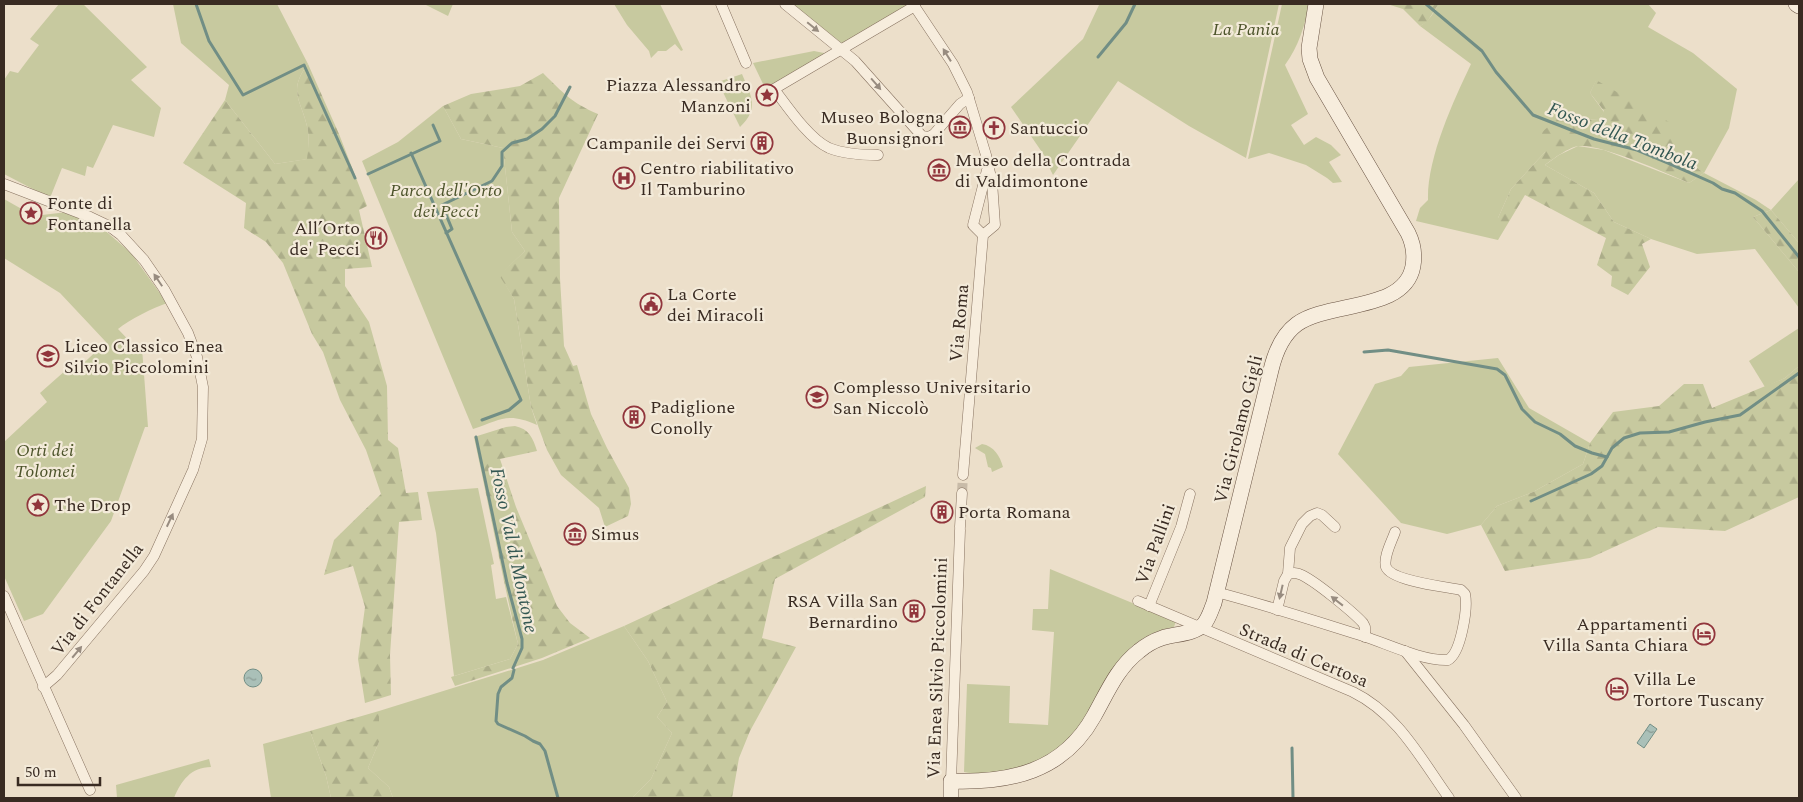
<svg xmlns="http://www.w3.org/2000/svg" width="1803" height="802" viewBox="0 0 1803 802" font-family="Spectral,serif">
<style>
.green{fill:#c7c99f}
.forest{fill:url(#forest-firs)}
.water{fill:url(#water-ripples);stroke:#718e85}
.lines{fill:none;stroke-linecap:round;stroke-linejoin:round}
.stream{stroke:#718e85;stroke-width:3}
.minor-tunnel{stroke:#c8bba8;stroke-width:10;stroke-dasharray:10 5;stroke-linecap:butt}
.minor-casing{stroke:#877260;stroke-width:11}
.secondary-casing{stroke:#695343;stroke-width:16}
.minor{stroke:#f7eddd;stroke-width:10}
.secondary{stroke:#f7eddd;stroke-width:15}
.oneway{fill:#988c80}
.labels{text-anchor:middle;stroke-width:4.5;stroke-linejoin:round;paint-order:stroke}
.park-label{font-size:18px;font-style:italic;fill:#4c532a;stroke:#f3ead9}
.poi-label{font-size:18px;fill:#392b22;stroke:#f3ead9;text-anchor:start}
.street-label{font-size:18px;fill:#392b22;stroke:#f3ead9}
.water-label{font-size:19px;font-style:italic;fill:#335752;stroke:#f3ead9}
</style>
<defs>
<pattern id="forest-firs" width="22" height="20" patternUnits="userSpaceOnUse" patternTransform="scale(1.25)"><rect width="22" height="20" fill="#c7c99f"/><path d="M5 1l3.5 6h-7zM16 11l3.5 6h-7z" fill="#acad89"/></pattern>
<pattern id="water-ripples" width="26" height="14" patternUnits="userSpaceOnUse" patternTransform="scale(1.25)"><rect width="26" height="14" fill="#aac0b8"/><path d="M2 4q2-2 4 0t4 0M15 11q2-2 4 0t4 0" fill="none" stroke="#8b9c95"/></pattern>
</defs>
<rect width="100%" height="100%" fill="#ecdfca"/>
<g class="green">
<path d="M59,4H83L147,67L131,80L161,108L154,137L113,125L93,168L87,166L85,176L62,168L50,198L4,174V80L10,71L18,73L39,45L30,39Z"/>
<path d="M173,4H277L308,64C286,93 303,101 308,131C309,139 308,150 308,159L275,164L225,100L229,85L181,43Z"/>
<path d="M424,4H453L448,16Z"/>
<path d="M614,4H660L683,50L681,51L675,44L666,51H658L651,58L649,51L627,25Z"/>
<path d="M791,4H904L907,7L843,44Z"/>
<path d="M1097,4H1279L1246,158L1189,126L1118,81L1053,175L1046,161V158L1011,107L1083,39L1099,5Z"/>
<path d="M1282,4H1310C1304,26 1299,46 1285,65L1308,114L1291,125L1304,145L1316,137L1331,145L1341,155L1329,162L1342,182L1333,183L1327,178L1306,165L1269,153L1248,159Z"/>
<path d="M1436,4H1648L1656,13L1648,27L1693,53L1737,89L1729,128L1704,173L1756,200L1771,210L1799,179V243L1771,210L1753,217L1799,272V308L1755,249L1697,254L1651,239L1614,222L1594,193L1545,165L1559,155L1578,146L1604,150L1689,183L1704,173L1674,151L1596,81L1590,93L1604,112L1599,120L1558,118L1545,152L1511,189L1498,218V240L1416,221L1420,208L1428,200C1427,158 1453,102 1471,64L1420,26C1429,21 1433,14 1438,5Z"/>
<path d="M814,51L824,53L826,56L765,88L753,63Z"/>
<path d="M742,74C751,96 760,108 740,127L718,82Z"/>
<path d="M443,106L461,139L503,148L512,232L525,251L500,275L514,299L531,407L537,425C508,412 502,419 473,429L362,161L398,142Z"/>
<path d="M4,199L34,216L67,212L101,227L131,253L167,303C153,308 130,319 118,329L139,351L142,348L148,427H145L111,521L43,614L24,621L4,576V442L47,402L40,393L66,370L71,375L106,342L60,293L4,258Z"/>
<path d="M1799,328V366L1785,378L1765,387L1749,361Z"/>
<path d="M1498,358L1529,408L1590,443L1583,464L1533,492L1497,506L1481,525L1447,534L1401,523L1338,454L1375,384L1401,376L1409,367Z"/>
<path d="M982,444C994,446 1000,456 1003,467L992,472L991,468L988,467L985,454L975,448Z"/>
<path d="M478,488L494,564L491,565L496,599L506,597L518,644L510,659L454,676L436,533L427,492Z"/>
<path d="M1050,569L1176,621L1174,627C1125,636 1113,670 1090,709C1086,716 1082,725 1077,732C1060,753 1035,765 1009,770C993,773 979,775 964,772L967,684L1010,686L1009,723L1048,725L1054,632L1032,630L1033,609H1048Z"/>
<path d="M624,626L648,661L667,702L657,717L672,733L651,779L632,798H393L389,787L368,768L379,742V711L543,660Z"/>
<path d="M310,731L326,776L331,798H271L263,744Z"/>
<path d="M209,759L211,767C191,767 181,781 174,798H117L116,785Z"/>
</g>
<g class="forest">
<path d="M1387,4H1436L1438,5L1427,22L1420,26L1403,9Z"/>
<path d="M308,64L339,134L367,206L359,210L372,267L345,269V286L369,322L387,386L388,440L398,448L406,493L418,492L422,520L399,522L390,655L391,695L365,703L358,659L365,607L353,566L324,575L334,540L381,494L366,450L340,400L323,352L312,334L283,263L266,242L244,228L246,203L183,163L225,100L275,164L307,159C308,150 309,139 308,131C303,101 286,93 308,64Z"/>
<path d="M543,73C563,93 572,103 598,114L559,198L560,278L564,346L573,366L577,365L591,414L607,448L629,488L631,504L628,516L605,527L599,508L561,475L547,450L531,407L514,299L499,275L525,251L512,232L503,148L461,139L443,106L471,94L520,86Z"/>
<path d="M1596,80L1669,122L1674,151L1704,173L1689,183C1666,173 1602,144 1579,146C1569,147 1553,159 1545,165L1594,193L1614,222L1651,239L1642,244L1650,267L1628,295L1611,286L1612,276L1597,265L1606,238L1525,195L1498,240V218L1511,189L1545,152L1541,133L1558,118L1599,120L1604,111L1590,93Z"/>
<path d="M1771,210L1799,243V272L1753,217Z"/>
<path d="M1799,366V497L1725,531L1658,527L1590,558L1505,571L1481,525L1497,506L1533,492L1583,464L1590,443L1613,412L1659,406L1684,384H1703L1712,408L1785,378Z"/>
<path d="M515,426C529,429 533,438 537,451L500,459L516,507L557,606L570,623L590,638L542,658L455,686L451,677L510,659L518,644C502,576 489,506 474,437L506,427Z"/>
<path d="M926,486L925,497L775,579L762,638L796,647L750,731L739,758L732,798H632L651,779L672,733L657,717L667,702L648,661L624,626Z"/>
<path d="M379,711V742L368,768L389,787L393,798H331L326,776L310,731Z"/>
</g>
<g class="water">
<circle cx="253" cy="678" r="9"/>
<path d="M1650,724L1657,729L1644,748L1637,743Z"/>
</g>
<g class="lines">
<g class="stream">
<path d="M196,4L209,41L243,95L304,65L355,178"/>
<path d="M1426,4L1482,51L1496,72L1533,115L1594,139L1637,150L1668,163L1713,183L1722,189L1735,193L1762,211L1799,257"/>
<path d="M1098,57L1126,23L1135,4"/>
<path d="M411,153L521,400L509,410L482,420"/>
<path d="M368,174L440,141L433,125"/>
<path d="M446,233L452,229L442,205L492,181L502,166V152L512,143L527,139L542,129L555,116L570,87"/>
<path d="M1364,352L1388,350L1497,369L1505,375L1522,409L1535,422L1560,434L1575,446L1592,453L1607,457"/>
<path d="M476,437L507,583L522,639V648L513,668"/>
<path d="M1531,501L1591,474L1602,466L1612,448L1624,438L1640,433L1669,432L1705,422L1740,415L1799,373"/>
<path d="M514,670L512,678L501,687L498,694L496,721L498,724L525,736L533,741L540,744L545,751L558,798"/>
<path d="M1292,748L1293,798"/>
</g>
<path class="minor-tunnel" d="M962,493L963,475"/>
<g class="minor-casing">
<g id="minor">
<path d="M721,4L746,63"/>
<path d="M785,4L855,61L922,136L929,137L934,134L960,104L969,98"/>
<path d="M913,4L953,64L967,92L986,155L992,182L995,225L983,235L963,475"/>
<path d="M878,155C862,155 844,154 829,148C809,139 787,106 774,89L915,6"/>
<path d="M4,184L90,217L109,226L121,235L144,260L164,289L188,333L197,357L203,387L202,439L193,470L154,556L144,571L57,675L43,687"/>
<path d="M983,235L973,225L987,170"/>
<path d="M960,527L962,493"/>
<path d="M1288,574C1292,573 1295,572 1299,574C1312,578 1354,613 1363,623L1365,627V637"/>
<path d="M1216,592C1266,605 1315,621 1363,636C1388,644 1422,661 1448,660C1461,653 1468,608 1465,594L1461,590C1447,587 1391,581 1386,567C1383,557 1392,541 1395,532"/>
<path d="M4,596L90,790"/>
<path d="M1138,601L1353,692C1398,714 1421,759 1449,798"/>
<path d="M1149,606L1181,527L1190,494"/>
<path d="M1277,610L1284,581L1288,574L1290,548L1302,524L1310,516L1317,513L1322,515L1335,527"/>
<path d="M1405,651L1464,725L1516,798"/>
<path d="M951,781L960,530"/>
</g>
</g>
<g class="secondary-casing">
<g id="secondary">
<path d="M1796,4L1799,6"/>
<path d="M951,798V781C1010,783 1063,772 1094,716C1107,693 1117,668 1139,651C1145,646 1153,641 1162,638C1174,634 1195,634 1204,624C1209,618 1211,610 1214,603L1271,370C1275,353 1282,335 1297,324C1329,301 1405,312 1413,266C1415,254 1413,243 1408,233L1317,78L1310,59L1309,48L1316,4"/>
</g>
</g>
<use href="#minor" class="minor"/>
<use href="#secondary" class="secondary"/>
</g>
<defs><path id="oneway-solid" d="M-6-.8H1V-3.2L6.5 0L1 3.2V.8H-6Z" transform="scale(1.25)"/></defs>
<g class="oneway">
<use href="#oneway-solid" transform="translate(813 27) rotate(39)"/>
<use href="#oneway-solid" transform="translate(947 55) rotate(-122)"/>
<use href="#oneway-solid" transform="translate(876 84) rotate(49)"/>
<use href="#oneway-solid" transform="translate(158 280) rotate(-124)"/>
<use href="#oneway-solid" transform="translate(170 520) rotate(-65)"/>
<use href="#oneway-solid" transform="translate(1281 592) rotate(103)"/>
<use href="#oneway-solid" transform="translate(1337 601) rotate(-142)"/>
<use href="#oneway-solid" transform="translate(77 652) rotate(-50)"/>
</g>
<defs>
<g id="sight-ring" transform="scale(1.125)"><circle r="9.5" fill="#f3ead9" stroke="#91353c" stroke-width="1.5"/><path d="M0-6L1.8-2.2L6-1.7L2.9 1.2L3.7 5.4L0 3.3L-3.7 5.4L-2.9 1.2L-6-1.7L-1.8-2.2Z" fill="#91353c"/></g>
<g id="museum-ring" transform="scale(1.125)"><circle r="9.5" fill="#f3ead9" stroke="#91353c" stroke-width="1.5"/><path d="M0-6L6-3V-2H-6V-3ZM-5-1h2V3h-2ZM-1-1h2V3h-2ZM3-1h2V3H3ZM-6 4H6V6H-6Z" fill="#91353c"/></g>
<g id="church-ring" transform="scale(1.125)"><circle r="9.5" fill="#f3ead9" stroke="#91353c" stroke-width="1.5"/><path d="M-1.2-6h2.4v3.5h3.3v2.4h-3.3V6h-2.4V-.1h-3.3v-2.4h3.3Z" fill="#91353c"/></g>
<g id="building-ring" transform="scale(1.125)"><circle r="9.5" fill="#f3ead9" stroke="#91353c" stroke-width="1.5"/><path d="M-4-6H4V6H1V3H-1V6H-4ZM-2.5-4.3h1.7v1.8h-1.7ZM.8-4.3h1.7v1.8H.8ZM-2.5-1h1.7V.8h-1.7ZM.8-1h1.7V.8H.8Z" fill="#91353c"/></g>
<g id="hospital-ring" transform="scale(1.125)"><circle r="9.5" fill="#f3ead9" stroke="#91353c" stroke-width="1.5"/><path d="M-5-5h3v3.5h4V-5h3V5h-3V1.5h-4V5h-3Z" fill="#91353c"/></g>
<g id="restaurant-ring" transform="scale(1.125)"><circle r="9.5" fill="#f3ead9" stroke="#91353c" stroke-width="1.5"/><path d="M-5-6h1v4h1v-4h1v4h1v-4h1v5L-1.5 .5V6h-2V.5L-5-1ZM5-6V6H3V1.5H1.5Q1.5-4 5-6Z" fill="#91353c"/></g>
<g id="civic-ring" transform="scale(1.125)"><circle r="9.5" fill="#f3ead9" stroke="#91353c" stroke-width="1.5"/><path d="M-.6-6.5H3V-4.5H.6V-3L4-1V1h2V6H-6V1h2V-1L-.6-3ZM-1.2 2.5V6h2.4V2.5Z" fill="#91353c"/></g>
<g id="school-ring" transform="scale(1.125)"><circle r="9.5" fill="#f3ead9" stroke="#91353c" stroke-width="1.5"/><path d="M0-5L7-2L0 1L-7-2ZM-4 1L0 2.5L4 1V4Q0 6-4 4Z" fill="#91353c"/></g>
<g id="university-ring" transform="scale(1.125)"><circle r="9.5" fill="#f3ead9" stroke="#91353c" stroke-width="1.5"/><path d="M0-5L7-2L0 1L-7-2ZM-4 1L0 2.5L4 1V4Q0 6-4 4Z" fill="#91353c"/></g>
<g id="hotel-ring" transform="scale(1.125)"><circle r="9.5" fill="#f3ead9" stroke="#91353c" stroke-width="1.5"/><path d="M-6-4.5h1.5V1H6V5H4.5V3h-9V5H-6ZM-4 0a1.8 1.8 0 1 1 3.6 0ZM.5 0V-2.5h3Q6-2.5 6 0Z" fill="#91353c"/></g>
</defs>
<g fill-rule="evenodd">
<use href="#sight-ring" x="767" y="95"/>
<use href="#museum-ring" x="960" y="127"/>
<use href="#church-ring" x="994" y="128"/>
<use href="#building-ring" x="762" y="143"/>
<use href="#museum-ring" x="939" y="170"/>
<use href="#hospital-ring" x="624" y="178"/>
<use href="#sight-ring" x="31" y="213"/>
<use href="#restaurant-ring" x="376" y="238"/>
<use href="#civic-ring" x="651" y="304"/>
<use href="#school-ring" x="48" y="356"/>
<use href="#university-ring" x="817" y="397"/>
<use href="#building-ring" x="634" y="417"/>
<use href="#sight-ring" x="38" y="505"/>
<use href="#building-ring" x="942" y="512"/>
<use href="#museum-ring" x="575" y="534"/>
<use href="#building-ring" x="914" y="611"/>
<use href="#hotel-ring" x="1704" y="634"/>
<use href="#hotel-ring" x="1617" y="689"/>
</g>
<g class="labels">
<g class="park-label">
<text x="1246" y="35">La Pania</text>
<text x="446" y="196">Parco dell'Orto<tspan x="446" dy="21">dei Pecci</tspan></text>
<text x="45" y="456">Orti dei<tspan x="45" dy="21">Tolomei</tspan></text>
</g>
<g class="poi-label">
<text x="751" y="91" text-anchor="end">Piazza Alessandro<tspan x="751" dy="21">Manzoni</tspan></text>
<text x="944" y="123" text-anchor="end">Museo Bologna<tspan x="944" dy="21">Buonsignori</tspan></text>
<text x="1010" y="134">Santuccio</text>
<text x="746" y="149" text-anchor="end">Campanile dei Servi</text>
<text x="955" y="166">Museo della Contrada<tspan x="955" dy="21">di Valdimontone</tspan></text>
<text x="640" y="174">Centro riabilitativo<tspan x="640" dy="21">Il Tamburino</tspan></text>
<text x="47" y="209">Fonte di<tspan x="47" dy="21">Fontanella</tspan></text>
<text x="360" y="234" text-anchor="end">All’Orto<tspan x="360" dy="21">de' Pecci</tspan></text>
<text x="667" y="300">La Corte<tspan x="667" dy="21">dei Miracoli</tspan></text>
<text x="64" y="352">Liceo Classico Enea<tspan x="64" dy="21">Silvio Piccolomini</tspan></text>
<text x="833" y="393">Complesso Universitario<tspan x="833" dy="21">San Niccolò</tspan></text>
<text x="650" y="413">Padiglione<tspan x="650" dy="21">Conolly</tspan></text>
<text x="54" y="511">The Drop</text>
<text x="958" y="518">Porta Romana</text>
<text x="591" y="540">Simus</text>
<text x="898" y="607" text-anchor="end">RSA Villa San<tspan x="898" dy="21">Bernardino</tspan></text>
<text x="1688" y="630" text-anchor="end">Appartamenti<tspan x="1688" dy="21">Villa Santa Chiara</tspan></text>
<text x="1633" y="685">Villa Le<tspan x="1633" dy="21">Tortore Tuscany</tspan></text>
</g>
<g class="street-label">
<text transform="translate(959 323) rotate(-85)" y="6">Via Roma</text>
<text transform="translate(1238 429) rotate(-76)" y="6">Via Girolamo Gigli</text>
<text transform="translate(1155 544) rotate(-70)" y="6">Via Pallini</text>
<text transform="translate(97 599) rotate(-52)" y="6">Via di Fontanella</text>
<text transform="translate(1304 655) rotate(23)" y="6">Strada di Certosa</text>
<text transform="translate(937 668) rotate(-88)" y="6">Via Enea Silvio Piccolomini</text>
</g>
<g class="water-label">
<text transform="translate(1623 135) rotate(21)" y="7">Fosso della Tombola</text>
<text transform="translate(515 550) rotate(78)" y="7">Fosso Val di Montone</text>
</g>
</g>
<rect width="1803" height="802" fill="none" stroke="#392b22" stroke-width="10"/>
<path d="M18 777v8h82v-8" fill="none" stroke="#392b22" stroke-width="2.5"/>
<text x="25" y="777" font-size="15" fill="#392b22" stroke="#f3ead9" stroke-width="4" paint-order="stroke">50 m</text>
</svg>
